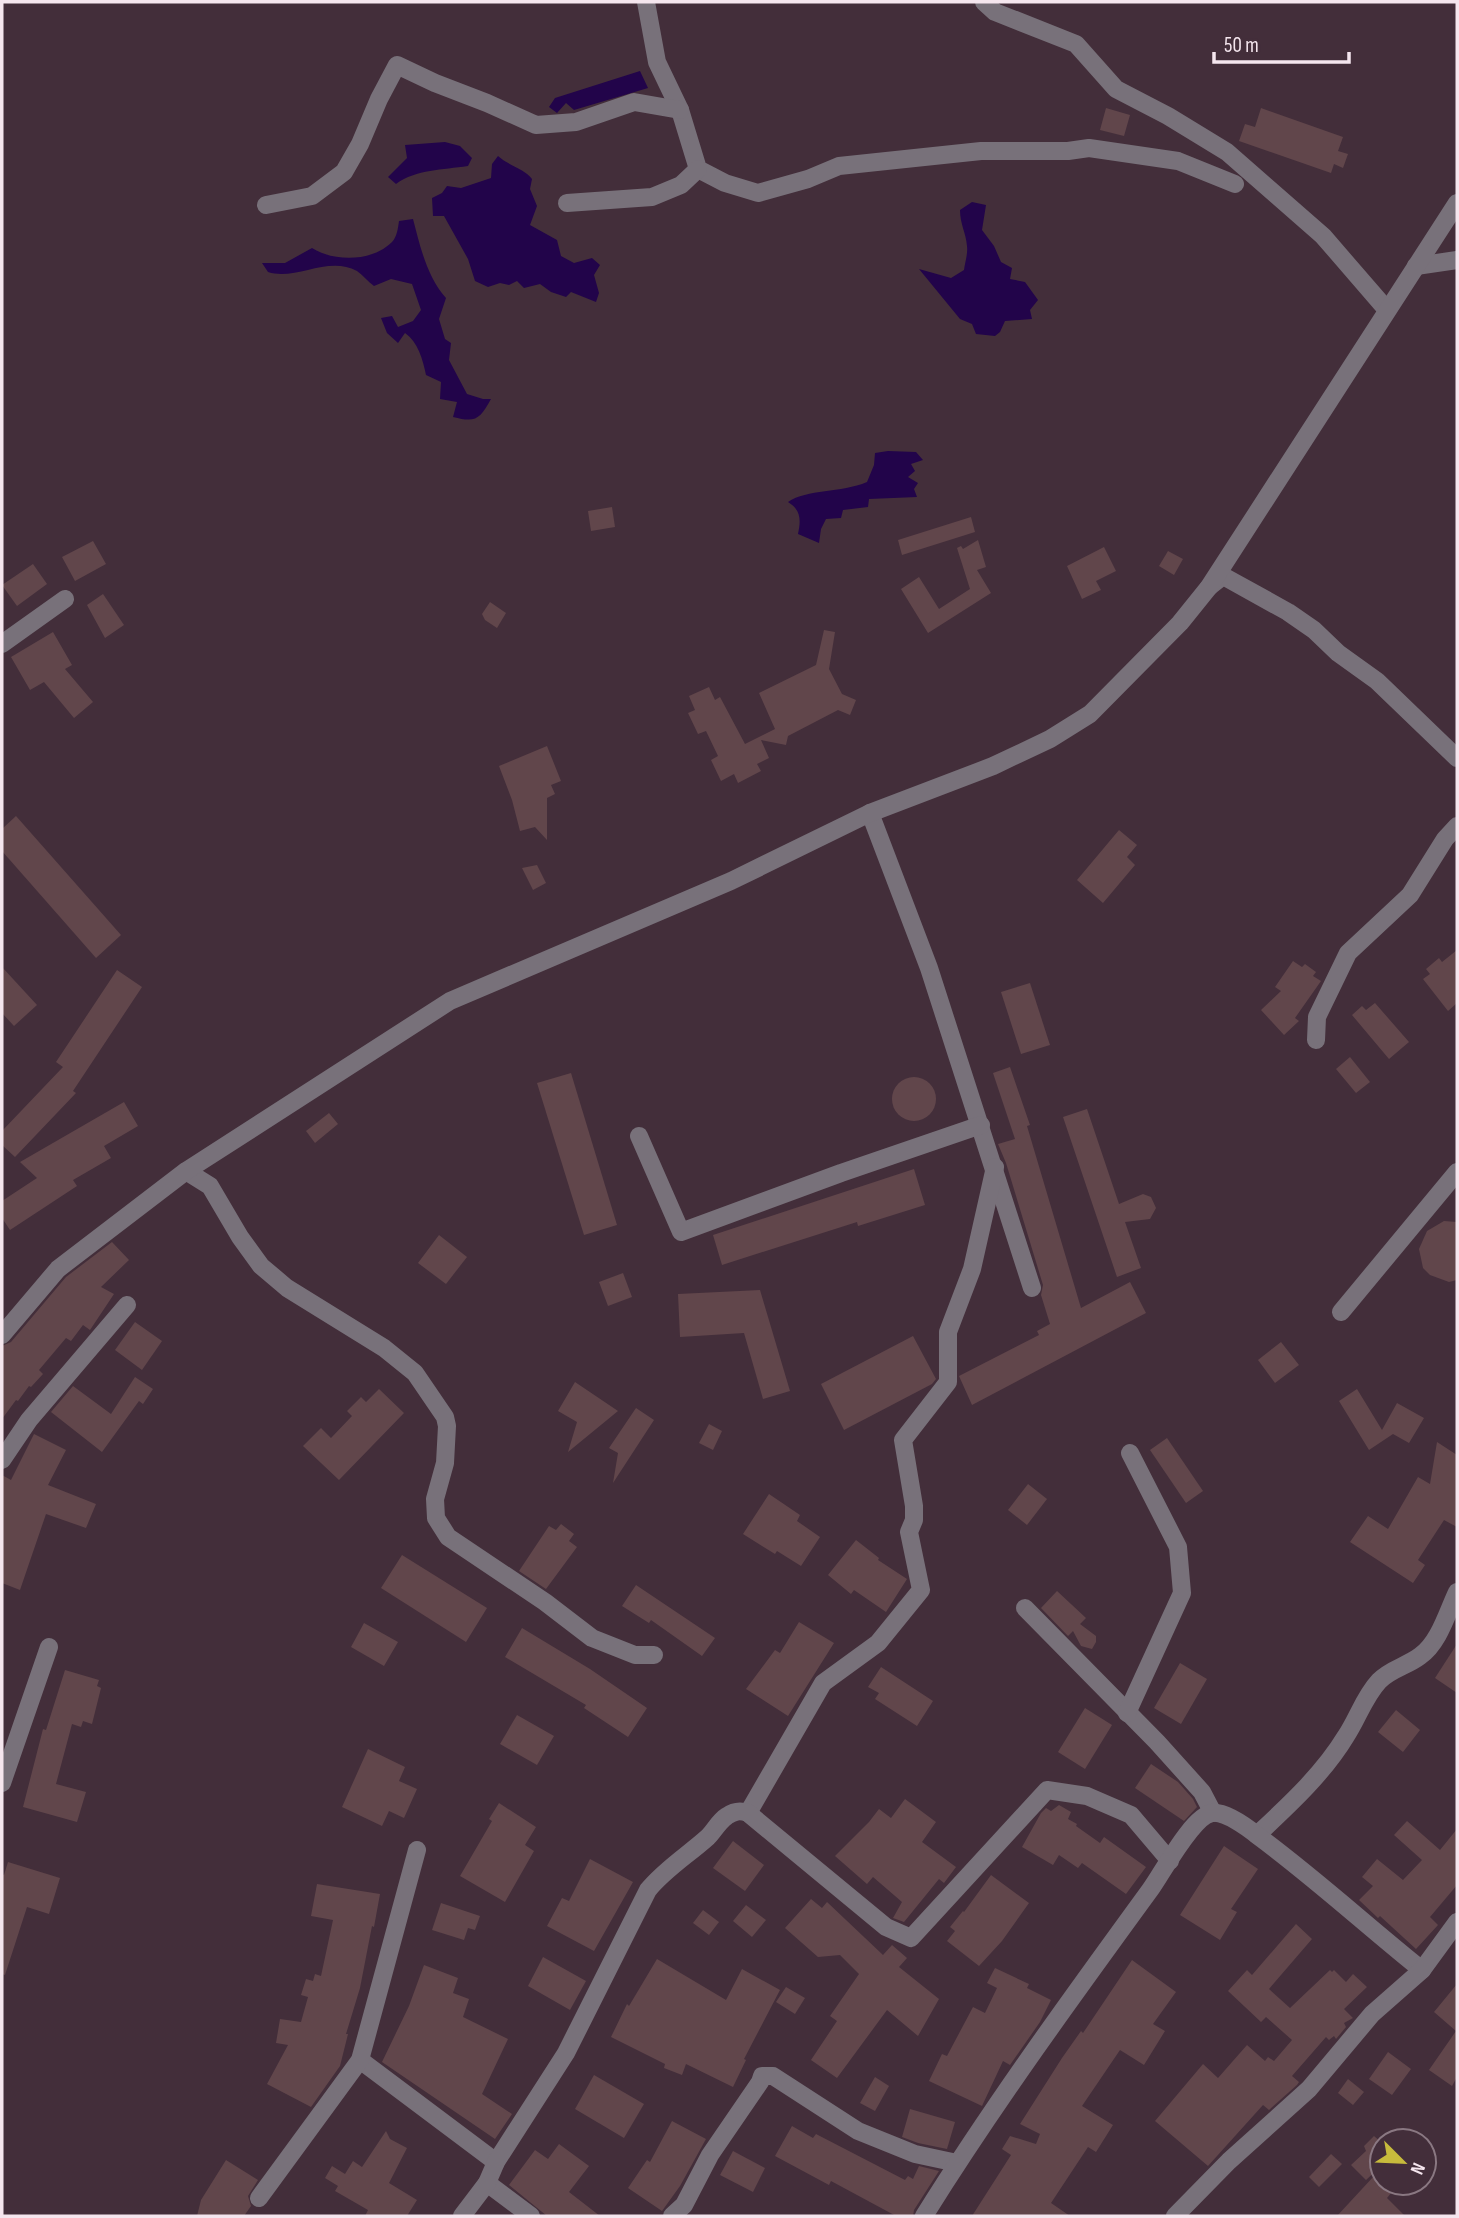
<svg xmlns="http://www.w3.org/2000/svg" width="1459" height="2218" viewBox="0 0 1459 2218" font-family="'Sofia Sans Condensed',sans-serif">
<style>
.water{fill:#22044a}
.building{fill:#61464b}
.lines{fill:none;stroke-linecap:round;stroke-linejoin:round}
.minor{stroke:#78717a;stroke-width:18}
</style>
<rect width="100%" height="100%" fill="#432e3a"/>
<g class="water">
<path d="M640,71L648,88L574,110L566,103L557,113L549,107L555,98Z"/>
<path d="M445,142L460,146L472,158L468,166C442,170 417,169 396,184L388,177L407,158L405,145Z"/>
<path d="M498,156C509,166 525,169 532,179L530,189L537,206L530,225L557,240L561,256L574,263L592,258L600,265L594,275L599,293L596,302L571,292L566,297L551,292L540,284L524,288L517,281L509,285L500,283L488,287L475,281L468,259L444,216H433L432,198L442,193L447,186L461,188L491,178L492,164Z"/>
<path d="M972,202L986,205L982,230L994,246L1001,262L1012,268L1010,279L1025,282L1038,300L1030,310L1032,319L1005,321L1000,332L995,336L976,334L972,324L960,319L919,269L951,278L964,270C965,262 968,254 967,246C966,233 960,224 960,210Z"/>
<path d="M413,219C420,246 427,277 446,298L439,319L445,339L451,343L449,360L467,394L483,399H491C480,419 476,423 453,417L457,402L440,399L441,382L426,375C423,360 418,342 405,333L398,343L387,333L381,318L392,316L398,327L413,321L421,310L412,284L391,279L374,286C368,282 363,275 357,271C328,255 296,281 268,272L262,263H285L312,248C334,262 372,262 392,242C397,237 398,228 399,221Z"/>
<path d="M888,451L916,452L923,460L911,464L915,471L908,477L918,483L914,489L917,497L869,499L868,507L843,510L841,518L826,519L821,529L819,543L798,534C801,520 801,510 788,502C807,489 841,493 867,482L874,465L875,453Z"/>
</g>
<g class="building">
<path d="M1106,108L1130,115L1124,136L1100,130Z"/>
<path d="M1261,108L1343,137L1338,151L1348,154L1343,168L1334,164L1331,173L1239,141L1245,124L1255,127Z"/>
<path d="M612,507L615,527L591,531L588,511Z"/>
<path d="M971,517L975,532L902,555L898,540Z"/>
<path d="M978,540L986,567L977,570L991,593L928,633L901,589L919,577L939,609L970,589L957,548L961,546L963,549Z"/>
<path d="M93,541L106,564L75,581L62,557Z"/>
<path d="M1104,547L1116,571L1096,581L1101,590L1082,599L1067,566Z"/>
<path d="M1168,551L1183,559L1174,575L1159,566Z"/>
<path d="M33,564L47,584L17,606L2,585Z"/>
<path d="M103,594L124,625L105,638L87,605Z"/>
<path d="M490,602L506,613L497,628L485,620L482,614Z"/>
<path d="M824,630L835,632L829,669L842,694L856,700L850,715L838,710L788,736L786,745L761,740L769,758L757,764L761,771L738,783L734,774L721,781L711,760L718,756L706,731L698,734L688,713L695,710L689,696L709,687L715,700L720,697L745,744L775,729L759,693L816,665Z"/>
<path d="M53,632L72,665L65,669L93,702L74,718L44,682L30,690L11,657Z"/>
<path d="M547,746L561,781L551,785L555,794L547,798V840L535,827L520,831L512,800L499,766Z"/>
<path d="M16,816L121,935L96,958L2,851V829Z"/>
<path d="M1119,830L1137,845L1127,857L1135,865L1103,903L1077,880Z"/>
<path d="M537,865L546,883L533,890L522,868Z"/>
<path d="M1457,950V1003L1448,1011L1423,979L1430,974L1426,969L1439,958L1442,962Z"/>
<path d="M1293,961L1302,967L1305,964L1316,972L1313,976L1321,981L1295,1018L1299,1021L1284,1035L1261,1010L1281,991L1275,987Z"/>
<path d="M2,967L37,1005L14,1026L2,1013Z"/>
<path d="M117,970L142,987L73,1091L76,1093L15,1157L2,1145V1131L63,1067L56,1062Z"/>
<path d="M1030,983L1050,1045L1021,1054L1001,992Z"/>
<path d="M1375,1003L1409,1042L1389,1059L1352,1015L1362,1006L1366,1010Z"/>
<path d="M1350,1057L1370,1082L1356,1093L1336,1069Z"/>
<path d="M1010,1067L1030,1125L1027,1126L1081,1308L1130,1282L1146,1313L972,1405L959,1376L1039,1335L1037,1331L1050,1324L1041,1295L1043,1285L1006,1163L998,1144L1015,1139L993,1073Z"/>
<path d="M571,1073L617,1225L584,1235L537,1083Z"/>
<circle cx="914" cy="1099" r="22"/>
<path d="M124,1102L138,1126L104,1146L111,1158L73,1180L77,1186L10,1230L2,1218V1201L37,1178L20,1162Z"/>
<path d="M1087,1109L1119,1204L1143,1194L1151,1197L1156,1208L1150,1219L1125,1222L1141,1268L1117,1277L1063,1117Z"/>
<path d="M329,1113L338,1124L315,1143L306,1131Z"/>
<path d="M914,1169L925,1205L858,1226L857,1222L722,1265L713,1235Z"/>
<path d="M1444,1221L1457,1222V1280L1449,1282L1430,1275L1423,1268L1419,1249L1427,1231Z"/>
<path d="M439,1235L467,1257L446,1284L418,1263Z"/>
<path d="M112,1242L129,1260L101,1287L114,1294L90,1330L83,1325L71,1341L66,1338L39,1370L43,1374L31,1387L29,1386L18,1401L16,1400L2,1419V1346L11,1342L66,1277Z"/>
<path d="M623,1273L632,1297L608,1306L599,1282Z"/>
<path d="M760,1290L790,1391L763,1399L744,1333L680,1337L678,1294Z"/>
<path d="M135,1322L162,1341L142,1370L115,1350Z"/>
<path d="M913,1336L936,1379L932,1384L844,1430L821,1384Z"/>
<path d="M1281,1342L1299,1365L1275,1383L1258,1360Z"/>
<path d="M135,1377L153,1389L143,1404L139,1401L102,1452L51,1412L73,1386L111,1414Z"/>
<path d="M575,1382L618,1411L568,1452L577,1422L558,1411Z"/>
<path d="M379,1389L404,1413L339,1480L303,1446L321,1428L331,1438L352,1416L347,1411L361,1397L366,1402Z"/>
<path d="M1357,1389L1382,1430L1397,1403L1424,1418L1409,1443L1393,1434L1369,1450L1339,1401Z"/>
<path d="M636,1408L654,1420L613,1483L618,1453L609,1448Z"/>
<path d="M709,1424L722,1431L713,1450L699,1443Z"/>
<path d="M34,1434L66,1450L48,1485L96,1504L86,1528L46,1514L20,1590L2,1583V1475L11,1480Z"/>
<path d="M1167,1438L1203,1491L1186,1503L1150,1450Z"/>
<path d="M1437,1442L1457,1455V1527L1444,1520L1418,1560L1425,1565L1413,1583L1350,1542L1368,1516L1388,1529L1418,1477L1430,1484Z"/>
<path d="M1028,1484L1047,1499L1027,1525L1008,1510Z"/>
<path d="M769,1494L800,1515L797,1521L820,1537L801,1566L777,1551L775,1554L743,1534Z"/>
<path d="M561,1524L574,1534L569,1541L577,1547L546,1589L519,1571L549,1526L556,1530Z"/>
<path d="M856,1540L879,1558L878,1560L907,1579L886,1612L854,1590L851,1594L828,1575Z"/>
<path d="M402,1555L487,1608L466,1642L381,1588Z"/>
<path d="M636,1585L715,1638L702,1656L651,1620L649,1623L622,1606Z"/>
<path d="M1057,1591L1086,1618L1080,1624L1096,1636V1642L1092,1649L1081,1646L1073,1631L1068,1636L1041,1608Z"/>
<path d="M799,1622L834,1643L788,1716L746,1689L775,1650L780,1653Z"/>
<path d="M364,1623L398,1642L384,1666L351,1647Z"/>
<path d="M522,1628L590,1669L647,1708L628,1737L584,1708L586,1705L505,1657Z"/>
<path d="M1457,1644V1693L1435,1678Z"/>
<path d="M1180,1663L1207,1679L1181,1724L1154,1708Z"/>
<path d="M881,1667L933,1701L917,1726L875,1699L879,1693L868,1687Z"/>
<path d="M65,1670L99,1680L97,1686L101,1688L92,1724L83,1721L81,1727L72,1724L56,1784L86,1792L77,1822L23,1807L43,1729L46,1730Z"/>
<path d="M1085,1708L1112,1725L1085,1769L1058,1752Z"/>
<path d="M1396,1710L1420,1730L1403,1752L1378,1732Z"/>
<path d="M517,1715L554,1736L537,1765L500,1744Z"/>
<path d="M368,1749L405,1767L399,1781L417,1789L404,1818L389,1811L382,1826L342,1807Z"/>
<path d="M1151,1764L1178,1782L1193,1799L1197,1807L1184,1821L1135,1788Z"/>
<path d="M905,1799L936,1822L922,1842L956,1867L944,1883L939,1879L904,1922L893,1918L902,1902L873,1877L867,1884L835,1856L869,1822L879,1809L891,1818Z"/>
<path d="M499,1803L536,1827L525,1845L534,1851L505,1902L460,1876L492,1821L489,1819Z"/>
<path d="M1059,1805L1071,1812L1068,1819L1077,1824L1076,1826L1100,1843L1104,1837L1146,1867L1126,1894L1082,1863L1078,1868L1059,1855L1053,1865L1022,1847L1041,1813L1046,1808L1051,1811Z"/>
<path d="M1407,1821L1440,1850L1457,1829V1885L1430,1917L1438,1925L1416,1949L1380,1916L1378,1918L1359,1900L1373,1886L1362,1877L1377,1859L1403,1880L1422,1860L1394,1835Z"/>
<path d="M733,1841L764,1865L745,1891L713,1868Z"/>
<path d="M1224,1846L1258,1869L1231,1909L1237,1912L1220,1940L1180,1915Z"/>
<path d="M590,1859L633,1882L594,1951L547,1926L562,1898L569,1901Z"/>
<path d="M8,1862L60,1878L49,1914L27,1907L5,1975L2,1974V1874L4,1875Z"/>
<path d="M991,1875L1029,1903L1002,1941L979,1966L947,1941L955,1931L950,1927L963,1911L964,1912Z"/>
<path d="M317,1884L380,1894L374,1927L372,1926L360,1988L346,2034H348L340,2066L311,2107L267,2084L288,2045L276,2043L280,2019L301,2022L308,1997L301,1995L306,1979L313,1981L315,1974L321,1976L333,1920L311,1916Z"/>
<path d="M811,1899L822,1908L827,1902L883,1955L892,1945L907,1958L899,1967L939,1999L918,2036L887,2010L837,2078L811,2060L837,2021L830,2016L859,1974L840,1955L818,1957L785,1928Z"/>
<path d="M441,1903L480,1916L475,1930L468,1928L464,1940L432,1930Z"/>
<path d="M746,1905L766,1920L752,1937L733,1921Z"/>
<path d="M703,1910L719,1922L709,1935L693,1923Z"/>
<path d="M1296,1924L1312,1939L1269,1989L1290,2008L1330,1970L1332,1972L1334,1970L1346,1982L1353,1974L1367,1987L1344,2009L1353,2018L1344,2023L1346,2027L1336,2039L1334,2036L1329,2040L1326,2037L1292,2076L1299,2082L1297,2085L1269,2110L1263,2105L1208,2166L1155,2121L1203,2064L1218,2078L1247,2045L1265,2061L1268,2057L1274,2061L1292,2040L1266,2017L1261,2022L1228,1991L1247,1970L1252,1975Z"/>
<path d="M543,1957L586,1981L570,2010L528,1986Z"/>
<path d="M657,1959L726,2000L742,1969L780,1990L744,2059L746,2060L733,2087L686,2064L682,2075L664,2068L665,2064L611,2037L627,2004L629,2006Z"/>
<path d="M1132,1960L1176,1992L1153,2024L1165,2031L1144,2065L1120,2050L1082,2106L1113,2125L1096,2152L1088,2147L1051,2203L1070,2216H972L1011,2155L1002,2149L1010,2136L1036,2144L1040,2134L1020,2124L1062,2058L1081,2031L1083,2033Z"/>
<path d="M424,1965L458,1978L453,1993L469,1999L463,2017L508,2039L482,2094L512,2114L495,2139L382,2062L409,2006Z"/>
<path d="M995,1968L1029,1984L1027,1988L1051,2000L1040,2022L1010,2065L1003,2061L982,2106L929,2081L942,2054L947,2056L973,2007L985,2013L997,1988L987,1983Z"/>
<path d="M1457,1984V2077L1452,2086L1429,2070L1456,2031L1434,2012Z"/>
<path d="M786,1987L805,1998L795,2014L776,2002Z"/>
<path d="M1388,2052L1411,2069L1392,2095L1369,2079Z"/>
<path d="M594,2075L644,2104L624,2138L575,2109Z"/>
<path d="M875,2077L889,2086L875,2111L860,2103Z"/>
<path d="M1348,2079L1364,2092L1353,2105L1338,2093Z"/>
<path d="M910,2109L955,2122L947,2149L918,2143L902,2137Z"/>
<path d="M672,2121L706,2139L680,2186L662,2211L628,2188L647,2160L650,2162Z"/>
<path d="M792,2126L813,2138L816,2134L905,2180L908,2176L913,2179L919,2166L939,2171L914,2210L913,2216H896L831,2181L829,2185L775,2156Z"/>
<path d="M386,2131L390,2139L407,2148L389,2183L417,2200L407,2216H365L368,2210L335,2191L338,2186L325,2178L332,2166L345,2174L353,2161L362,2167Z"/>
<path d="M1374,2136L1382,2143V2165L1366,2180L1351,2165L1366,2151L1364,2146Z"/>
<path d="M559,2144L589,2166L569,2192L600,2216H547L509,2185L535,2150L548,2159Z"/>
<path d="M733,2151L765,2168L753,2192L720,2175Z"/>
<path d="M1331,2154L1342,2164L1319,2187L1309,2177Z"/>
<path d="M226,2160L258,2180L248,2196L251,2206L244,2216H197L201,2200Z"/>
<path d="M1374,2176L1391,2193L1387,2198L1405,2216H1337Z"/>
</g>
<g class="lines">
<g class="minor">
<path d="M646,2L657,62L680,110L698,169L725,183L758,193L808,179L839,166L981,151H1068L1089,148L1178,161L1235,184"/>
<path d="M984,2L995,12L1076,44L1116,89L1168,116L1227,152L1323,236L1387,310"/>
<path d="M567,203L652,197L681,185L698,169"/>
<path d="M266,205L312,196L344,172L360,144L379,99L397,65L435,83L487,103L536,125L576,122L634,102L680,110"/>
<path d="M1416,266L1457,260"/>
<path d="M1209,587L1223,576L1288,612L1314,630L1338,653L1377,681L1457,758"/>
<path d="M2,644L65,599"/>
<path d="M870,813L929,968L1032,1288"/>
<path d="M1316,1040L1317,1017L1348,953L1410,895L1445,839L1457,826"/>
<path d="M639,1136L681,1232L841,1173L981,1125"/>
<path d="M186,1171L210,1186L240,1237L261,1266L287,1288L384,1348L415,1373L445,1417L447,1426L445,1463L435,1499L436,1518L448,1537L545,1602L592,1638L635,1655H654"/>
<path d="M1341,1312L1457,1172"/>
<path d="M2,1335L58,1269L186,1171L450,1001L731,881L870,813L993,766L1050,739L1090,714L1180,623L1209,587L1457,203"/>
<path d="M2,1460L29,1420L127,1305"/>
<path d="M1025,1608L1157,1742L1202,1792L1213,1813"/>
<path d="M1127,1713L1182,1593L1178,1547L1130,1453"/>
<path d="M2,1783L49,1647"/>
<path d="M748,1813L823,1683L878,1643L921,1590L909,1532L914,1520V1506L903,1440L948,1382V1332L972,1269L995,1167"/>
<path d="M1257,1835C1289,1805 1323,1774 1346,1736C1358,1718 1364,1697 1379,1681C1390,1669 1407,1666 1420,1656C1439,1643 1447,1613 1457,1592"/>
<path d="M360,2060L496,2162"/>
<path d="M487,2183L531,2216"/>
<path d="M259,2198L360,2060L417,1850"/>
<path d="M462,2216L487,2183L496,2162L566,2053L648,1890C665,1869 688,1855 708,1837C714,1831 719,1821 727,1816C734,1811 740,1810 748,1813L886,1927L911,1938L1047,1790L1087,1796L1131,1815L1170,1861"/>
<path d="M672,2216L684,2205L710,2155L760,2082L762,2076H773L858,2131L915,2154L957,2163"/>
<path d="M924,2216C994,2104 1072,1997 1150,1890C1162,1874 1192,1816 1212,1813C1225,1811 1248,1828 1258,1836C1315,1878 1367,1926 1422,1970"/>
<path d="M1175,2216L1229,2161L1309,2089L1372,2014L1422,1970L1457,1922"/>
</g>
</g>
<rect width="1459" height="2218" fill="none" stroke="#f5e6ee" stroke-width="7"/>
<g transform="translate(1403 2162) rotate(114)"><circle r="33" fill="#432e3a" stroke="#8a7882" stroke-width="2"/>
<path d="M0-5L12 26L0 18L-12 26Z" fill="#c7bb3c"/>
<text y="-10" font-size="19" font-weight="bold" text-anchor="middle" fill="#f5e6ee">N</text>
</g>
<path d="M1214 52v10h135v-10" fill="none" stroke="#f5e6ee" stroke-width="3.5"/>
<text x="1224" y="52" font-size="21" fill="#f5e6ee" stroke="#432e3a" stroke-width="5" paint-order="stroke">50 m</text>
</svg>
